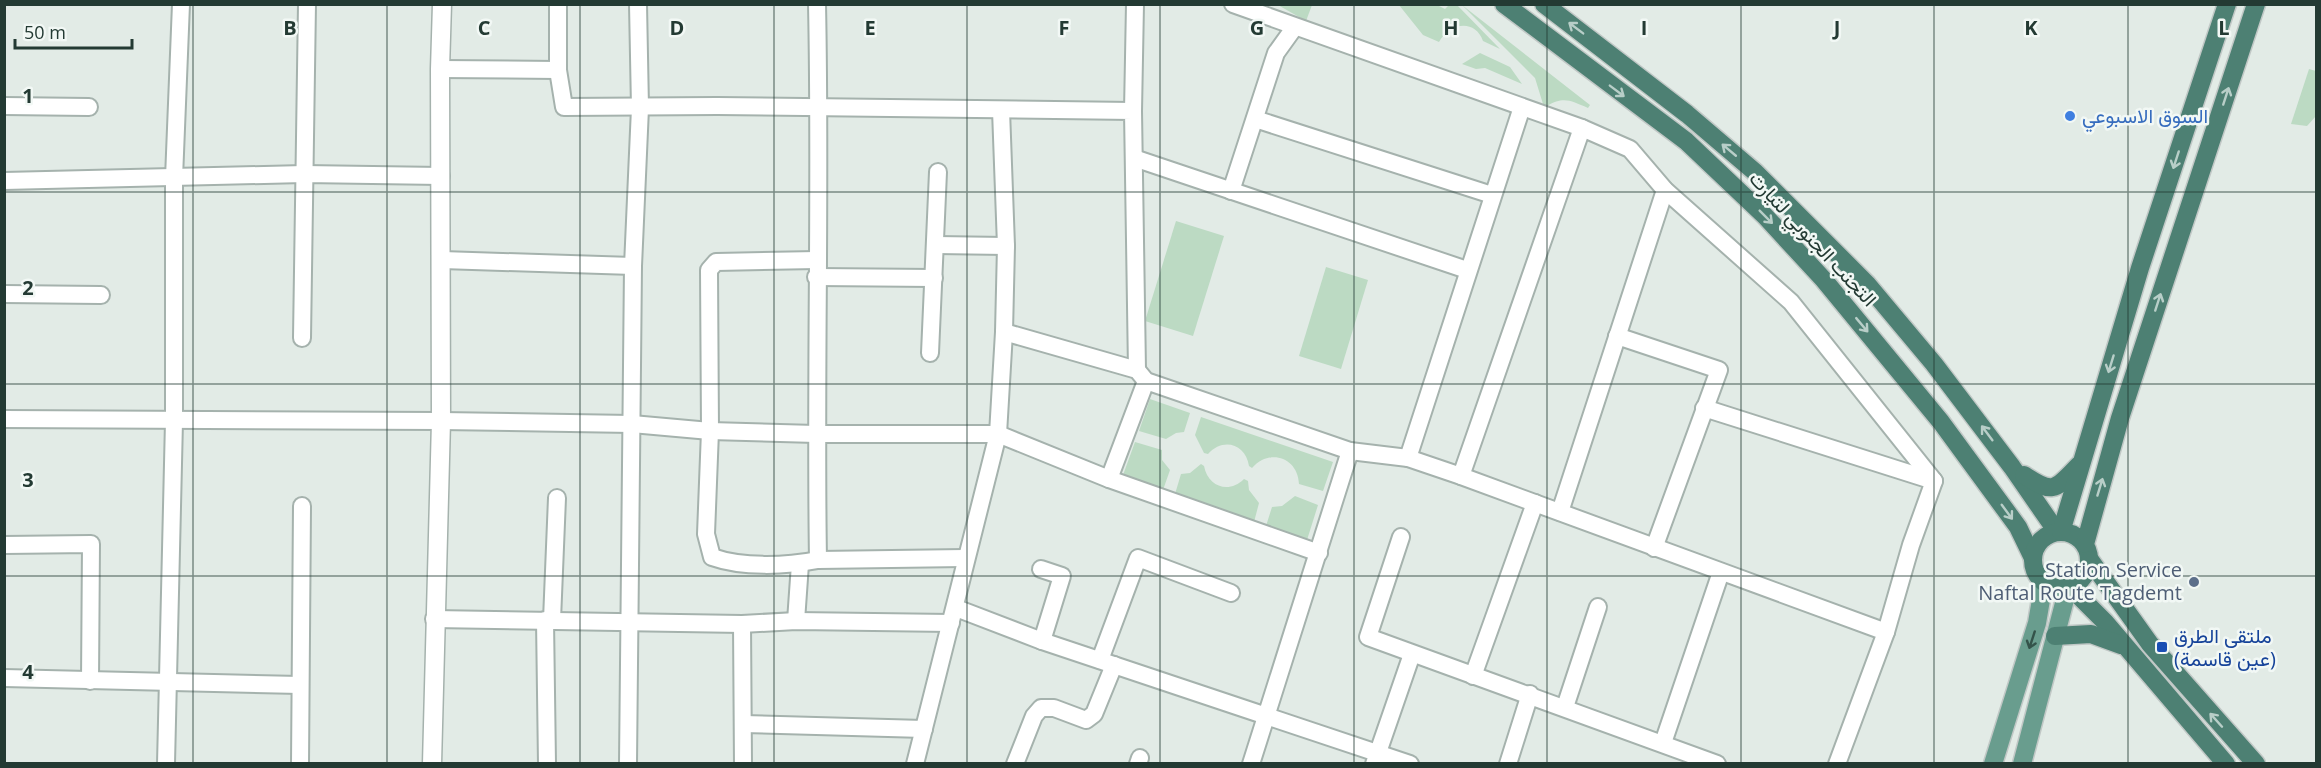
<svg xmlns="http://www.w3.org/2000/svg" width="2321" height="768" viewBox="0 0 2321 768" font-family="'Open Sans',Vazirmatn,sans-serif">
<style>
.green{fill:#bcdac3}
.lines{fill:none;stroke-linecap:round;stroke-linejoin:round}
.minor-casing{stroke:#a5b2ad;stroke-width:20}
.tertiary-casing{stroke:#a5b2ad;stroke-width:21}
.primary-casing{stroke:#c1c8c6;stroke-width:21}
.trunk-casing{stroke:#c1c8c6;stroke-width:21}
.minor{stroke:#fff;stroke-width:16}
.tertiary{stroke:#fff;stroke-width:18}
.primary{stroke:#699d8e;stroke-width:18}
.trunk{stroke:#4d8073;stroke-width:18}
.oneway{stroke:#b8cec8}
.oneway2{stroke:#34534a}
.grid{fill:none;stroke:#233a33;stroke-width:1.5;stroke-opacity:0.55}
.shop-dot{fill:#3f7fe0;stroke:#f2f8f5;stroke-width:2}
.service-dot{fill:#5c6f8a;stroke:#f2f8f5;stroke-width:2}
.transit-dot{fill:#1a4fb4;stroke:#f2f8f5;stroke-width:2}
.labels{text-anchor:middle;stroke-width:5;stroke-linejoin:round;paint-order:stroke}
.shop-label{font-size:20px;fill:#366cbe;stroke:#f2f8f5;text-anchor:start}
.street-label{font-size:20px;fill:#233a33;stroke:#f2f8f5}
.service-label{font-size:20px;fill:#4e5e75;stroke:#f2f8f5;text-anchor:end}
.transit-label{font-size:20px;fill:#164399;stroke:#f2f8f5;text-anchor:start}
.grid-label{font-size:20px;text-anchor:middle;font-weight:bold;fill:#233a33;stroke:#f2f8f5;stroke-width:5;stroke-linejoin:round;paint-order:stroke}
</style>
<rect width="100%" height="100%" fill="#e2ebe6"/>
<g class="green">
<path d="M1278,5H1312L1306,21Z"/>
<path d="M1399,5H1437L1445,9L1449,5H1457L1500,49L1483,41C1475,18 1449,23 1439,42L1423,35Z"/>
<path d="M1462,5L1590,105L1588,108C1571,101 1564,96 1547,106L1543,104L1535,78Z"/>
<path d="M1480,53L1510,67L1522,84L1485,68L1476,69L1462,64Z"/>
<path d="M2309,69L2316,71V116L2307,126L2291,124Z"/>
<path d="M1176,221L1224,236L1193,336L1145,321Z"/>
<path d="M1326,267L1368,280L1341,369L1299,356Z"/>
<path d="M1150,399L1190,413L1184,432L1176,433L1166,439L1139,431Z"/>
<path d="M1201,417L1333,462L1323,491L1299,484C1298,457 1269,448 1252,468L1249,466C1246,444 1223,437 1208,454L1204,453L1195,435Z"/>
<path d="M1135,442L1162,450V460L1170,470L1163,490L1123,475Z"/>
<path d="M1201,464L1204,466C1208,487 1229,494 1244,479L1248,481L1249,490L1259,503L1254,522L1175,494L1181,474L1190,473Z"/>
<path d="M1295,496L1318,505L1307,540L1266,526L1272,507L1282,506Z"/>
</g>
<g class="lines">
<g class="minor-casing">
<g id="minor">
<path d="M558,4V70L564,107L717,106L1133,111L1137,370"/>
<path d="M817,4C821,190 815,375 818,560"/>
<path d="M1233,4L1582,128L1630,149L1665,190L1791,302L1934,481"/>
<path d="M440,69L558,70"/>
<path d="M4,106L89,107"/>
<path d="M1133,111L1135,4"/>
<path d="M1255,119L1492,195"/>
<path d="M1134,158L1467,270"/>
<path d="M4,181L304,174L441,176"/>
<path d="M1231,191L1276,53L1294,28"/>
<path d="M936,245L1006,246"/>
<path d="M442,260L633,266"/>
<path d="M817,260L716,262L709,270L710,431L706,534L712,557C743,568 786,566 818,560L965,558"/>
<path d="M816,277L934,278"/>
<path d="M4,294L101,295"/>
<path d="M1004,332L1137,370L1146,381L1350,451L1408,458L1461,476L1886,632"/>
<path d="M1617,336L1719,370L1654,548"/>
<path d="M302,338L307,4"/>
<path d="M930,353L938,172"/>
<path d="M1704,408L1934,481L1911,545L1886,632L1837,764"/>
<path d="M4,419L441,421L632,424L710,431L816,434H998L1109,479L1319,553"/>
<path d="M1408,458L1522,107"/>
<path d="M1461,476L1582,128"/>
<path d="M1109,479L1146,381"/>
<path d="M1560,512L1665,190"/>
<path d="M1401,537L1368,637L1717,764"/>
<path d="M4,545L91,544L90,681"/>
<path d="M1041,569L1062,576L1042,641"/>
<path d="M956,608L1042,641L1410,764"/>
<path d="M434,619L742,624L796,621L951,623"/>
<path d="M545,620L547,764"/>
<path d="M552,620L557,498"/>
<path d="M796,621L800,564"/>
<path d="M742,624L743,764"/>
<path d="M1100,660L1138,558L1231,593"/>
<path d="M1473,676L1535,503"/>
<path d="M4,678L300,685"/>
<path d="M1565,707L1598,607"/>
<path d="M743,724L924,729"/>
<path d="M1663,743L1721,572"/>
<path d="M166,764L174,421V178L181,4"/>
<path d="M300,764L302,506"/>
<path d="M628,764L633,266L640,108L638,4"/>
<path d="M915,764L998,434L1004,332L1006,246L1001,110"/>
<path d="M1015,764L1034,716L1041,708H1054L1086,720L1094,714L1114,665"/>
<path d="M1138,764L1140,758"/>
<path d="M1251,764L1350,451"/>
<path d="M1374,764L1412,654"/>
<path d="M1508,764L1530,694"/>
</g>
</g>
<g class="tertiary-casing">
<path id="tertiary" d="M432,764L441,421L440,69L442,4"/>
</g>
<g class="primary-casing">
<g id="primary">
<path d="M1993,764L2037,623L2044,582"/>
<path d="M2022,764L2068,588"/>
</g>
</g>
<g class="trunk-casing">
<g id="trunk">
<path d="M1504,4L1686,141L1765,216L1824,280L1941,422L2018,527L2033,558"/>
<path d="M1544,4L1687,114L1755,172L1867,284L1934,364L2012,467L2057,532"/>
<path d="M2024,475C2054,495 2055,490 2079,465"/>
<circle cx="2061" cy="560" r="28"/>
<path d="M2061,532L2140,268L2227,4"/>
<path d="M2085,544L2120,418L2256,4"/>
<path d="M2090,560L2150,644L2256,764"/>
<path d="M2070,587L2105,622L2226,764"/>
<path d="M2055,636L2091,634L2121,645"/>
</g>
</g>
<use href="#minor" class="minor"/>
<use href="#tertiary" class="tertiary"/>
<use href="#primary" class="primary"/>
<use href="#trunk" class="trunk"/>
</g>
<defs><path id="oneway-shaft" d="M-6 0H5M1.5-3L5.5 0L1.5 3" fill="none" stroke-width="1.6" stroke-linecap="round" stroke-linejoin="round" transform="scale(1.5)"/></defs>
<g class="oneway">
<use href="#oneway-shaft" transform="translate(1576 28) rotate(-143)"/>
<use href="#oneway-shaft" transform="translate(1617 91) rotate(37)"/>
<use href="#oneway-shaft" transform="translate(2226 96) rotate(-72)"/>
<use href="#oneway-shaft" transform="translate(1729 150) rotate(-140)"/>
<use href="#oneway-shaft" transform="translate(2176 160) rotate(108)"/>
<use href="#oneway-shaft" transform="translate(1766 217) rotate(45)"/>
<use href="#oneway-shaft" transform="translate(2158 302) rotate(-72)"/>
<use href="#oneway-shaft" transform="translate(1862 325) rotate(50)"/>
<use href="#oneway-shaft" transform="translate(2111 364) rotate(107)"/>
<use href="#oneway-shaft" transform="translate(1987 433) rotate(-127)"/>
<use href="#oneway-shaft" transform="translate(2100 487) rotate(-73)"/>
<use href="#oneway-shaft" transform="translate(2007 512) rotate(54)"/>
<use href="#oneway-shaft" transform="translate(2216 720) rotate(-132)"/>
</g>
<use class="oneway2" href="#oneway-shaft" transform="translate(2032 640) rotate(108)"/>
<path class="grid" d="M193,4V764M387,4V764M580,4V764M774,4V764M967,4V764M1160,4V764M1354,4V764M1547,4V764M1741,4V764M1934,4V764M2128,4V764M4,192H2316M4,384H2316M4,576H2316"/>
<circle class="shop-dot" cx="2070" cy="116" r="6"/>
<circle class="service-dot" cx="2194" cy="582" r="6"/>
<rect class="transit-dot" x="2156" y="641" width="12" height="12" rx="3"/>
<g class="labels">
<g class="shop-label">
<text x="2082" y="123">السوق الاسبوعي</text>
</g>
<g class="street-label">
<text transform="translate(1813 239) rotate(47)" y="7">التجنب الجنوبي لتيارت</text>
</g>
<g class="service-label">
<text x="2182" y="577">Station Service<tspan x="2182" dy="23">Naftal Route Tagdemt</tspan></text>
</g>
<g class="transit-label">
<text x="2174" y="643">ملتقى الطرق<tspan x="2174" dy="23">(عين قاسمة)</tspan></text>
</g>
</g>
<g class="grid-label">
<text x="290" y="35">B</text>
<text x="484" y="35">C</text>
<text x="677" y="35">D</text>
<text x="870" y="35">E</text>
<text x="1064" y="35">F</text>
<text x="1257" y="35">G</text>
<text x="1451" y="35">H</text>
<text x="1644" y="35">I</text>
<text x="1837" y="35">J</text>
<text x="2031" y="35">K</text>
<text x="2224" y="35">L</text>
<text x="28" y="103">1</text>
<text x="28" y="295">2</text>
<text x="28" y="487">3</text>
<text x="28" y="679">4</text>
</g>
<rect width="2321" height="768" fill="none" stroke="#233a33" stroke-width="12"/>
<path d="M15 39v9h117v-9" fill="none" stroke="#233a33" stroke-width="3"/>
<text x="24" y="39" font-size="18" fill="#233a33" stroke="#f2f8f5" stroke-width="4.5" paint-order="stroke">50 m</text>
</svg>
